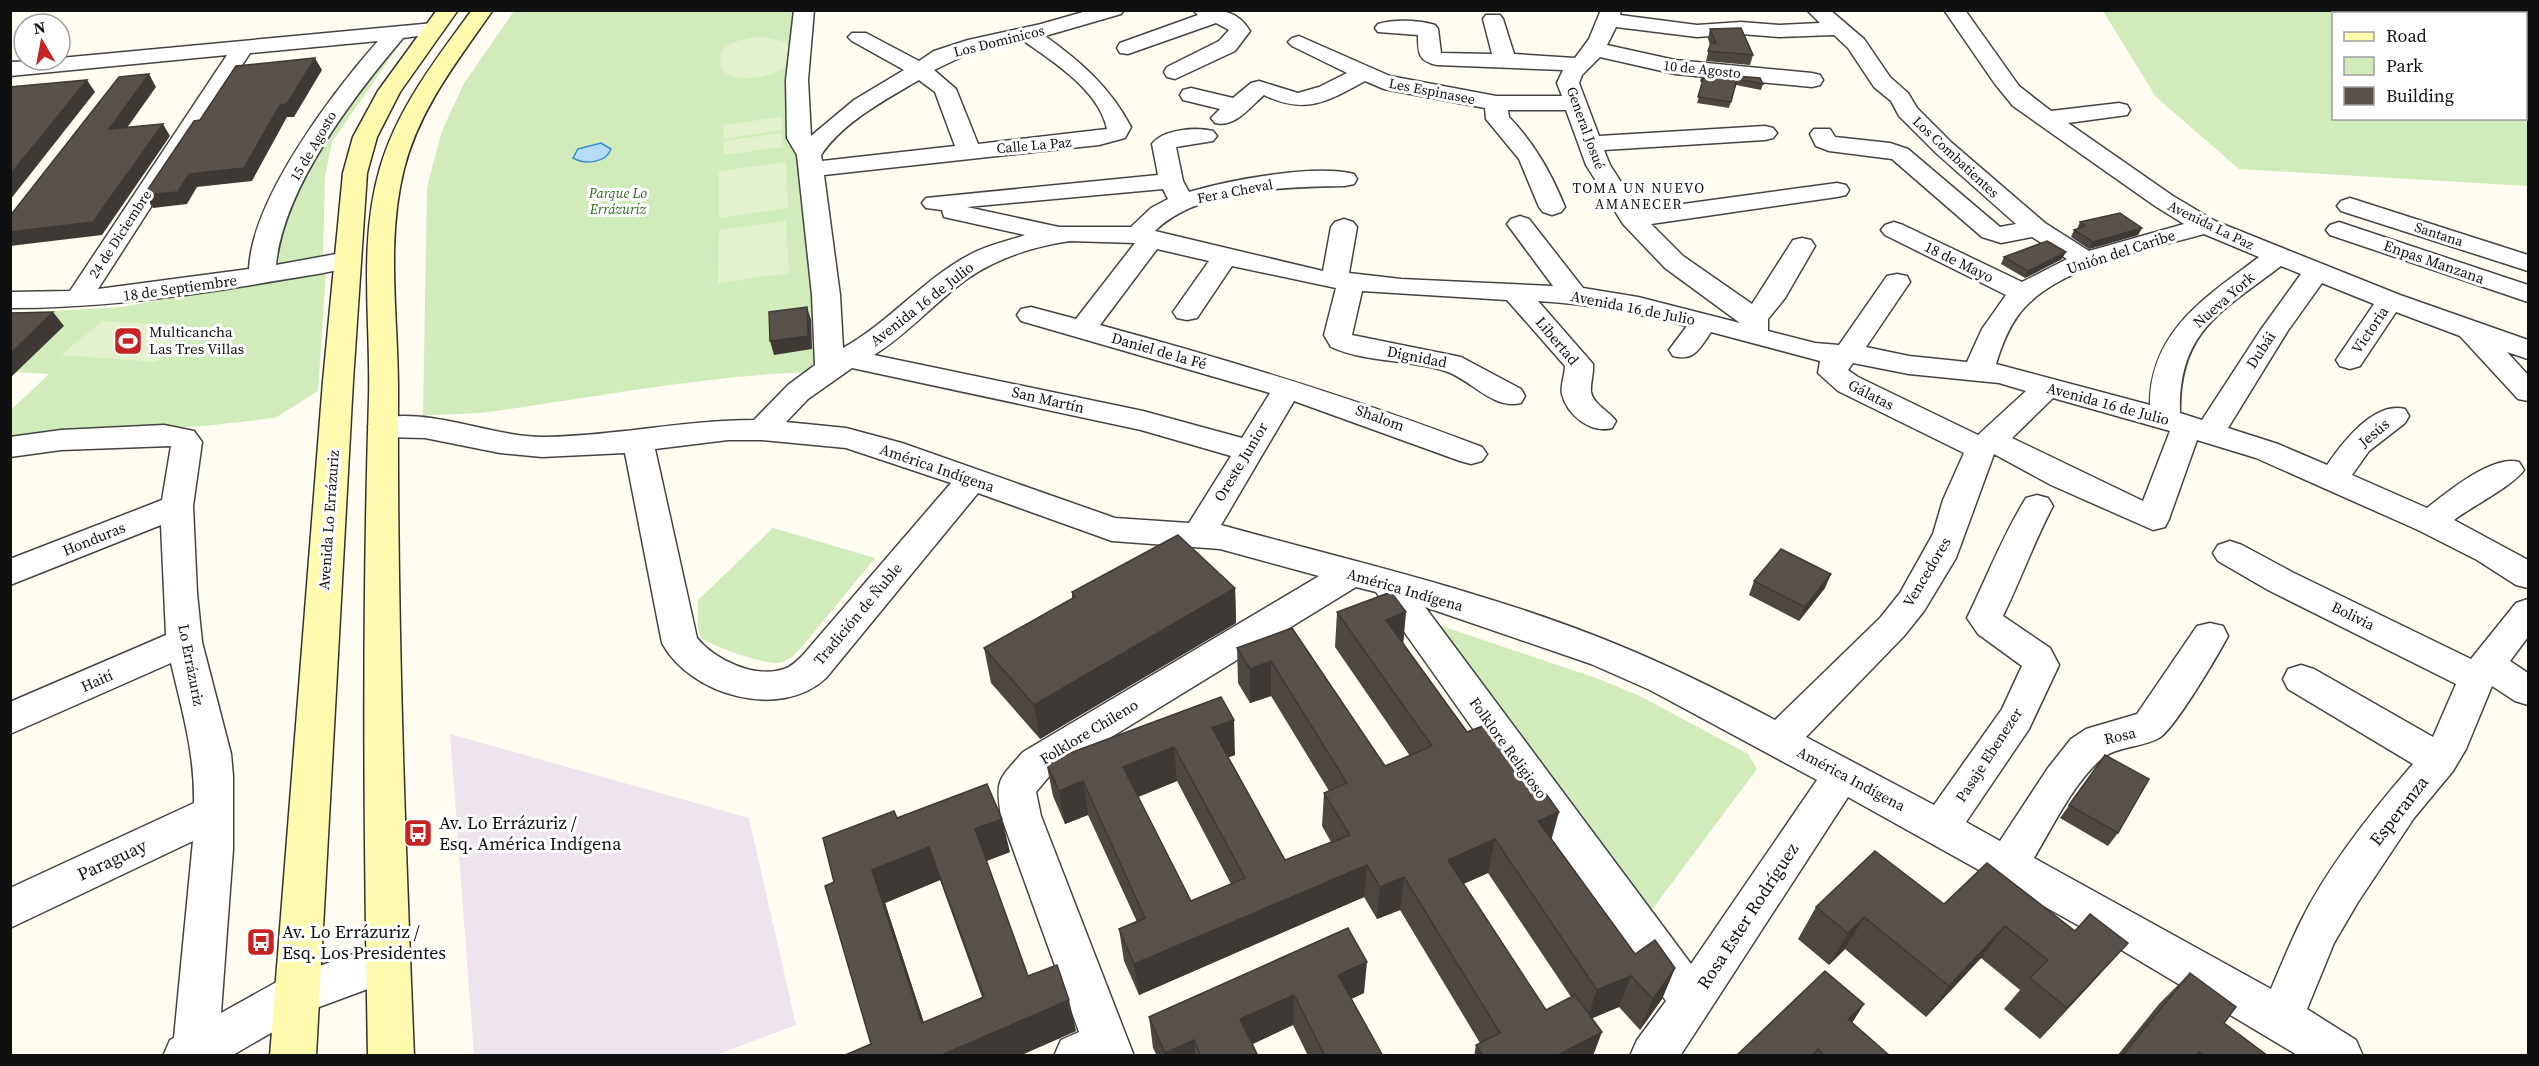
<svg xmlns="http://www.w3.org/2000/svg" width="2539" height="1066" viewBox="0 0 2539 1066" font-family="'Source Serif 4',serif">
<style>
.industrial{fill:#ede4ee}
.green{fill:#d1ebba;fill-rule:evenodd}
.pitch{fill:#e3f2cc}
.water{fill:#b6dcf8;stroke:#3b8ed0;stroke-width:1.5}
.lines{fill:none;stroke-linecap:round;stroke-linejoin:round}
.minor-casing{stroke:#434343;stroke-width:3}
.secondary-casing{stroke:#323232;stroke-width:3}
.minor{fill:#fff;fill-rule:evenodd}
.secondary{fill:#fffaad;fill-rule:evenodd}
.wall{fill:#4d4641;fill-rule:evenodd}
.shaded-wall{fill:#3e3935}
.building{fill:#59514c;stroke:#3e3935;stroke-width:1.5;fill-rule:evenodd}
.labels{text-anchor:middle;stroke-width:6;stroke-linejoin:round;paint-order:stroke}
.far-street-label{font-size:14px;fill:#101010;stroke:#fff}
.far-neighbourhood-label{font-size:14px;letter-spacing:1.5px;fill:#101010;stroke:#fff}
.far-park-label{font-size:14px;font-style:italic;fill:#2a6a1d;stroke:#fff}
.street-label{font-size:15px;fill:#101010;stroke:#fff}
.poi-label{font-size:15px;fill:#101010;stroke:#fff;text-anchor:start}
.near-street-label{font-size:18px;fill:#101010;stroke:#fff}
.near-poi-label{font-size:18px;fill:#101010;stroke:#fff;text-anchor:start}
</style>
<rect width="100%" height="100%" fill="#fffdf2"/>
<path class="industrial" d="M450,734L749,818L796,1025L716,1055H474Z"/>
<g class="green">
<path d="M514,11H801L797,21L815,372C708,375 602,396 496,411C472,415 447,413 423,416L427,187L442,131L463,85Z"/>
<path d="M2103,11H2528V186L2239,169L2156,97ZM2334,14H2526V118H2334Z"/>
<path d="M394,41H402L332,142L325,177L323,257L274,267L277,242L310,155Z"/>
<path d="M326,272L318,391L275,418L204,426L27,435L11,441V410L49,374L11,372L18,313L121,307Z"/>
<path d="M773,528L875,558L800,649C793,656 787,662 776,663C761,663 714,647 701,638L698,627V600Z"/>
<path d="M1418,618L1596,678L1640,696L1748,754L1757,769L1642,923Z"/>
</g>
<g class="pitch">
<path d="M762,37L787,42L790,62C776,78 737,86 721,69C721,65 720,58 721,54C725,40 751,38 762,37Z"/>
<path d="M781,117L782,130L724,139L723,125Z"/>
<path d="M781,133L783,147L724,155L723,141Z"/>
<path d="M786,162L788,208L719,218V171Z"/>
<path d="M786,221L789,273L718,283L719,230Z"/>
<path d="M102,321L195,327L156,362L61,355Z"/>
</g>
<path class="water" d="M601,143L611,149C606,163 585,165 573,158L578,149Z"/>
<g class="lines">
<g class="minor-casing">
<g id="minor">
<path d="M794,10H814L808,80L811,136L854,100L904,70L852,41L848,37L852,33H866L919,61L934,51L968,40L1041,24L1090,10H1124L1121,14L1045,36C1081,62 1110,87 1131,127L1125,138L1099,145L824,175L840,295L843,348C890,322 925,277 973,253C989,245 1008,241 1025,235L944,217L942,210L926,208L922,203L926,198L1158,175L1152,144C1163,129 1196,127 1213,131L1217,136L1213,141L1176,147L1183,181L1189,192C1229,180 1314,164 1354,174L1357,179L1354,184L1345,186C1288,187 1198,188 1155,231L1323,271L1331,227L1335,222L1344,219L1353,222L1357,227L1349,273L1401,279L1553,286L1507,224L1511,219L1520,216L1529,219L1583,288L1638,297L1740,323L1665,268L1623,224L1586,165L1566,110H1508L1509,117C1535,144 1551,173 1565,207L1561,212L1552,215L1543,212L1539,207L1519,159L1486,119L1485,108L1384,89L1365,81C1327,102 1305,115 1264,95C1250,107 1235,128 1215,123L1211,118L1220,109L1183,100L1180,95L1183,90L1191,88L1233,98L1251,83L1259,81L1298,93L1319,87L1347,73L1292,46L1288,42L1292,38L1299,36L1390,76L1496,96H1562L1557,83L1563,70L1437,65C1418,61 1418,53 1418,35L1378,32L1375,28L1378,24C1394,19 1419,20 1435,25L1438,29L1441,53L1492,54L1483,19L1486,15H1500L1503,19L1514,54L1575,58L1589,39L1601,10H1621L1620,15L1697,25L1741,22L1779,25L1820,23L1807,10H1830L1864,39L1890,77L1908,93L1917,108L1952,143L2045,223L2089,251L2184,224L2155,206L2013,106L1995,84L1944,10H1965L2019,86L2051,111L2119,103L2127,105L2130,110L2127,115L2068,123L2173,196L2215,221L2400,295L2528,340V359L2507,352L2528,375V401L2518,399L2460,336L2396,312L2360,366L2350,369L2340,366L2336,360L2374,304L2322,283L2287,332L2228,428L2278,444L2327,465C2343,442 2374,401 2405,409L2409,416L2405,423L2369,451L2352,475L2427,508C2449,491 2492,455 2519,462L2524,470C2514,485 2471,507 2454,520L2528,560V588L2516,585L2477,560L2418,530L2256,458L2197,440L2169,519L2165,527L2153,530L2051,485L1994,454L1956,558L1924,611L1904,636L1806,737L1934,805L2002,709L2022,666L1978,634L1967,618C1987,577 2002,537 2026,498L2037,495L2048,498L2053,506C2034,542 2021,579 2003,616L2050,648L2059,665L2029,729L1966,822L2000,841L2048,768L2071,739L2086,729L2137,714L2197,626L2210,623L2223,626L2228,636C2218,655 2174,730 2159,738C2141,748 2115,746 2100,760C2072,786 2053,826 2034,858L2271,989C2281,966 2290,943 2301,921C2328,866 2373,810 2413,764L2288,689L2283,679L2288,669L2301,665L2314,669L2433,737L2456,684L2268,590L2218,561L2213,553L2218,545L2230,541L2242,545L2292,572L2471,659L2516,603L2528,599V637L2510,661L2528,673V705L2515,701L2492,686L2466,749L2453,771L2414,818L2358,902L2334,943L2307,1009L2356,1040L2363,1056H2299L2108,942L1848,797L1680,1056H1630L1637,1040L1666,1001L1376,592L1356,587L1051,774L1036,792L1041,816L1134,1056H1054L1061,1040L1079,1032L1001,816C995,778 999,780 1023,752L1319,576L1220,549L1112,541L978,493L826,678C780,721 690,695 662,643L625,453L542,457L500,453L425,438L383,437L372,434L368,427L372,420C428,405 488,437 544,437C615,436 684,420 754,420L788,385L815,365L812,295L797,155L787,138L786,80ZM1616,27L1697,37L1741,34L1779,37L1834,35L1848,48L1874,87L1891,101L1899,116L1936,153L2016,224L2000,227L1908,149L1890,143L1835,137L1830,129H1814L1810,134L1816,146L1829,151L1892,159L1982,237L2001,243L2032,237L2067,259L2022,282L1903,225L1894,222L1885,225L1881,230L1885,235L2006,295L1982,329L1967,362L1909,356L1866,347L1910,282L1907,276L1897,274L1887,276L1839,345L1815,343L1768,331V319L1785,298L1815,246L1811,240L1802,238L1793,240L1752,304L1683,256L1651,224L1837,197L1846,195L1849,190L1846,185L1837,183L1639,210L1610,165L1604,150L1765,140L1773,138L1777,133L1773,128L1765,126L1599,136L1579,83L1582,75L1600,57L1675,74L1812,87L1820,85L1823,80L1820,75L1812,73L1675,60L1607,45ZM1024,41C1053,62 1099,90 1107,129L978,144L956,89L934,70L974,51ZM919,80L935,92L955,146L822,161L821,155C843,122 885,100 919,80ZM1163,189L1168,199L1151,208L1131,227H1059L967,207ZM2204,234L2259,257C2206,297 2150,331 2150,405L1996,364C2002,344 2010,323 2025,307C2064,265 2150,249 2204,234ZM1070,241L1135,243L1076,319L1031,307L1021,309L1017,315L1021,321L1270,393L1242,438L1143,411L874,355C908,334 934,303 967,279C997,258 1035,246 1070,241ZM1157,249L1209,261L1173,312L1177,318L1187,320L1197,318L1232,266L1336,288L1324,335L1331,347C1367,363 1409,359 1445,371C1471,379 1492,410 1521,403L1525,396L1521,389L1461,357L1352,335L1362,291L1507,300L1565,366C1565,375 1560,386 1562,394C1567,415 1591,434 1612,428L1616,421C1610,412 1593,404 1591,392C1590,384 1594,373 1593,364L1538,301C1589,304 1638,313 1687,326L1669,350L1673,356C1694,362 1700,348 1711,332L1820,361L1818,373L1838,391L1964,453L1943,500L1933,534L1900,593L1880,618L1775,720C1724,693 1672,667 1618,645C1493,593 1352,561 1221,525L1294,401L1460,461L1471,464L1482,461L1487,454L1482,447C1357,399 1229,360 1100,325ZM2281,266L2301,274L2260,331L2202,420L2180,413C2178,331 2222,311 2281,266ZM1853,363L1909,374L1999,383L2026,391L1978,435L1858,377L1848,370ZM852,368L1141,430L1231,456L1189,523L1115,518L902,443L846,428L786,422L808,399ZM2053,398L2170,431L2143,501L2012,438ZM728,440H762L846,448L951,483L803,655C798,660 791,667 784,669C755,679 715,660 697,638L655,449ZM1425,607L1591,664L1650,690L1817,780L1691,964Z"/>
<path d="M1193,10C1218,10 1236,8 1250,31L1235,51L1175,79L1167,77L1164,72L1167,67L1219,41L1229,30L1216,23L1128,54L1120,53L1117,48L1120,43L1198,15Z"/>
<path d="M434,23L441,25L444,29L441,33L403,38C353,97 284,187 276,265L347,252L356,254L360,260L356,266C324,274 290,278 257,284C175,298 94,308 10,308V292L70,291L227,55L10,76V62L60,60V58ZM378,41C332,93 252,199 249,269L98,289L250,53Z"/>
<path d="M2350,198L2528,255V271L2341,211L2337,206L2341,201Z"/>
<path d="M2339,222L2528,285V302L2330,235L2326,230L2330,225Z"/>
<path d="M164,425L194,431L202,442L193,506L197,593L202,642L231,754L233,776V849L221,1013L282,979L388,942L403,948L410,962L403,976L311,1010L231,1056H163L170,1040L174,1038L193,841L10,928V888L194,803C195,754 182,710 171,663L10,734V702L166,635L161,525L10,585V559L162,500L171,446L61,450L10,457V437L61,430Z"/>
</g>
</g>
<g class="secondary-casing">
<g id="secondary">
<path d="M437,10H458L400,92L377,137L367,173L353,381L316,1056H270L323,381L343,173L353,137L378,91Z"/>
<path d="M472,10H493C458,60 419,109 404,169C385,245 399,322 398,399C397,619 405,837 414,1056H368C364,836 362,618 369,398C371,321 358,243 380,168C397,109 436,59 472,10Z"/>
</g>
</g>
<use href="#minor" class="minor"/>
<use href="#secondary" class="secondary"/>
</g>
<g class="wall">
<path d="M1710,29L1753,55L1750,65L1706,61L1710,45L1708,39Z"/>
<path d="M1702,73L1760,78L1763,84L1761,90L1736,85L1729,108L1697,103L1703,82H1700Z"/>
<path d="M2080,222L2142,228L2138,235L2089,249L2071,237L2074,230L2077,229Z"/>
<path d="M2004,257L2062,259L2025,278L2001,264Z"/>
<path d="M1754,581L1825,588L1799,621L1749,595Z"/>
<path d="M1235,588L1236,623L1040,739L991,683L984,648L1072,598V592Z"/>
<path d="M1337,612L1403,643L1467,732L1552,839L1635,954L1675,968L1662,999L1640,1030L1619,1007L1592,1018L1593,1056H1474L1476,1045L1480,1043L1400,910L1377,919L1364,897L1139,995L1124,961L1119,929L1137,922L1088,815L1065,824L1053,796L1046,762L1221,697L1235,755L1228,757L1285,860L1331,842L1322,826L1324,793L1329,791L1271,696L1250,703L1238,683L1237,648L1292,628L1385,766L1410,756L1335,647ZM1177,781L1231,884L1191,901L1138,797ZM1488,873L1571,997L1546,1010L1463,884Z"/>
<path d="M2105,755L2118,833L2108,846L2060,818Z"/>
<path d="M897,818L1010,852L986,861L1028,976L1076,1031L1019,1056H843L871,1044L834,882ZM940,880L982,997L924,1023L885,903Z"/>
<path d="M1987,863L2100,974L2040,1039L2004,1009L2020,990L1981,958L1926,1017L1845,949L1829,965L1798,939L1816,907L1944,904Z"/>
<path d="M1348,928L1364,993L1351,999L1383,1056H1308L1293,1025L1253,1044L1258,1056H1157L1153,1048L1149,1017Z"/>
<path d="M2190,973L2224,1023L2268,1056H2117L2159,1004Z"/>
<path d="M1864,1004L1852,1023L1890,1056H1736Z"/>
</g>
<g class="shaded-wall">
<path d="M315,58L322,70L294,117H287L252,181L197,187L187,204L153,208L144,195L189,174L280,105Z"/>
<path d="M149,74L156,87L117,142L109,129Z"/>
<path d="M87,80L95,92L10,200V175Z"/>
<path d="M163,124L170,136L102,235L10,246V232Z"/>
<path d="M2142,228L2138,235L2089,249L2093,242Z"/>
<path d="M2066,252L2062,259L2025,278L2028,271Z"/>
<path d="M807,307L811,320L812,349L774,355L770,341Z"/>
<path d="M53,312L64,326L10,378V354Z"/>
<path d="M1831,574L1825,588L1799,621L1805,607Z"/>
<path d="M1235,588L1236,623L1040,739L1034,705Z"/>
<path d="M1406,612L1403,647L1386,620Z"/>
<path d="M1271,661V696L1250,703V669Z"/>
<path d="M1234,720L1235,755L1214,763L1212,728Z"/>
<path d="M1174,747L1177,781L1128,801L1123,767Z"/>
<path d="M1083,781L1088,815L1065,824L1059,791Z"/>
<path d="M1559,812L1550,845L1538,821Z"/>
<path d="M1002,819L1010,852L984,862L975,829Z"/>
<path d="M1495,839L1488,873L1443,893L1448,860Z"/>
<path d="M929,847L940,880L885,903L934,1054L922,1023L872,870Z"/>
<path d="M1367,865L1364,897L1139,995L1134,964Z"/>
<path d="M1404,877L1400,910L1377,919L1380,887Z"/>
<path d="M1864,917L1845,949L1829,965L1848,933Z"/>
<path d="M2005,926L1981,958L1926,1017L1949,986Z"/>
<path d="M2128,943L2100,974L2040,1039L2067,1008Z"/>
<path d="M1367,962L1364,993L1336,1006L1338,975Z"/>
<path d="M1675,968L1662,999L1640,1030L1653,999Z"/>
<path d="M1631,976L1619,1007L1586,1021L1597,990Z"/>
<path d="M1294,995L1293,1025L1241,1049L1240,1019Z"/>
<path d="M1069,1000L1076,1031L1019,1056H939Z"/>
<path d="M1864,1004L1844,1035L1848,1019Z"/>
<path d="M1602,1032L1593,1056H1556Z"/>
<path d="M1194,1040L1195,1056H1165V1053Z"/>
</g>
<g class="building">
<path d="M1741,28L1753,55L1708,51L1711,43H1716L1710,29Z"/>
<path d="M315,58L287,104L280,105L244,168L189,174L178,192L144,195L194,121L200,120L236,66Z"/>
<path d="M1702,73L1760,78L1763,84L1737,79L1731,102L1698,97L1704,76H1701Z"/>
<path d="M149,74L109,129L163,124L93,222L10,232V216L119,77Z"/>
<path d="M87,80L10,175V87Z"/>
<path d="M2120,213L2142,228L2093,242L2074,230L2085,226L2080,222Z"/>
<path d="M2047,241L2066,252L2028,271L2004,257Z"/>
<path d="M807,307L808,336L770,341L769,312Z"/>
<path d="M53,312L10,354V313Z"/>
<path d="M1178,535L1235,588L1034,705L984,648L1075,597L1072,592Z"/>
<path d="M1781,549L1831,574L1805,607L1754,581Z"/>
<path d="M1391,592L1406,612L1386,620L1467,732L1488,724L1533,787L1539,784L1559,812L1538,821L1635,954L1655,940L1675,968L1653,999L1631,976L1597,990L1495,839L1448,860L1546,1010L1575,995L1602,1032L1556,1056H1483L1476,1045L1500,1033L1404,877L1380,887L1367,865L1134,964L1119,929L1145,918L1083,781L1059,791L1046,762L1221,697L1234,720L1212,728L1285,860L1350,835L1324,793L1347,783L1271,661L1250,669L1237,648L1292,628L1385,766L1432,746L1337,612ZM1174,747L1245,878L1191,901L1123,767Z"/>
<path d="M2105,755L2149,779L2118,833L2069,805Z"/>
<path d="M987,784L1002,819L975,829L1028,976L1057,965L1069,1000L939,1056H843L871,1044L825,886L834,882L823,838L894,811L897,818ZM929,847L984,997L922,1023L872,870Z"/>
<path d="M1875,851L1944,904L1987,863L2075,931L2090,914L2128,943L2067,1008L2030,978L2048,960L2005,926L1949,986L1864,917L1848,933L1816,907Z"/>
<path d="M1348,928L1367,962L1338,975L1383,1056H1325L1294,995L1240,1019L1258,1056H1201L1194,1040L1165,1053L1149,1017Z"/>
<path d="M1825,971L1864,1004L1848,1019L1890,1056H1825L1818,1049L1812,1056H1736Z"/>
<path d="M2190,973L2236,1007L2224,1023L2268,1056H2204L2199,1052L2197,1056H2122Z"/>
</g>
<defs>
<g id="stadium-square" transform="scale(1.5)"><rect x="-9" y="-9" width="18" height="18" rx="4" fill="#c42424" stroke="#fff"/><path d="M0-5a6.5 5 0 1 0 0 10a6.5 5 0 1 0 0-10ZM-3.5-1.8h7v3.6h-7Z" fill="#fff"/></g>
<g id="bus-square" transform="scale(1.5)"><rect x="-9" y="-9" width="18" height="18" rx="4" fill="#c42424" stroke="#fff"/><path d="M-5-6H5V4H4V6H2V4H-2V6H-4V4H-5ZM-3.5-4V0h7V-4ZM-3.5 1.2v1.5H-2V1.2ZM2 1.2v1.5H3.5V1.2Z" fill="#fff"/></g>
</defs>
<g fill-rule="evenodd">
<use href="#stadium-square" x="128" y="341"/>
<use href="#bus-square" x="418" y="833"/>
<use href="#bus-square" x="261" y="942"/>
</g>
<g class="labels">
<g class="far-street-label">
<text transform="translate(999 41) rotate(-14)" y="5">Los Dominicos</text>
<text transform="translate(1702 69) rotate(6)" y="5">10 de Agosto</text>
<text transform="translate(1432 91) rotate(11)" y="5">Les Espinasee</text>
<text transform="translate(1586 128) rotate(70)" y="5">General Josué</text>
<text transform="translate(1034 145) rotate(-5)" y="5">Calle La Paz</text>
<text transform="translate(313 146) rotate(-60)" y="5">15 de Agosto</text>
<text transform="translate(1956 157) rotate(43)" y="5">Los Combatientes</text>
<text transform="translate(1235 191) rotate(-11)" y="5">Fer a Cheval</text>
<text transform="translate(2211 225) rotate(26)" y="5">Avenida La Paz</text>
<text transform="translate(120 234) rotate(-57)" y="5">24 de Diciembre</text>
<text transform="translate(2439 234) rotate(18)" y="5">Santana</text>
</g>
<g class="far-neighbourhood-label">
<text x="1639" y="193">TOMA UN NUEVO<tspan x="1639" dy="16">AMANECER</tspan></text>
</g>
<g class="far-park-label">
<text x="618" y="198">Parque Lo<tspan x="618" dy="16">Errázuriz</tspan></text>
</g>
<g class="street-label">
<text transform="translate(2121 252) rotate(-18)" y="5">Unión del Caribe</text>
<text transform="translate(1959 262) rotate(26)" y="5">18 de Mayo</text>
<text transform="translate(2434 262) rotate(19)" y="5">Enpas Manzana</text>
<text transform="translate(180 288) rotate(-8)" y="5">18 de Septiembre</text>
<text transform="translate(2224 300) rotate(-41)" y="5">Nueva York</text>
<text transform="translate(922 304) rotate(-38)" y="5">Avenida 16 de Julio</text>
<text transform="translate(1633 308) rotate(11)" y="5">Avenida 16 de Julio</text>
<text transform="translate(2370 330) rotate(-56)" y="5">Victoria</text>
<text transform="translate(1557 341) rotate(50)" y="5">Libertad</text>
<text transform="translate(2261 350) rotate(-57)" y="5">Dubái</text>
<text transform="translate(1159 351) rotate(16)" y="5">Daniel de la Fé</text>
<text transform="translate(1417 357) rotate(11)" y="5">Dignidad</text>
<text transform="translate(1871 395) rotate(27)" y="5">Gálatas</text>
<text transform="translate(1048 400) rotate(13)" y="5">San Martín</text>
<text transform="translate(2108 404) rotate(15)" y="5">Avenida 16 de Julio</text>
<text transform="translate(1380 418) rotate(20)" y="5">Shalom</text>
<text transform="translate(2374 433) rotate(-40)" y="5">Jesús</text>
<text transform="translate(1241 462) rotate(-59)" y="5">Oreste Junior</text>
<text transform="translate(937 468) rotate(19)" y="5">América Indígena</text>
<text transform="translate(329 520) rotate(-86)" y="5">Avenida Lo Errázuriz</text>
<text transform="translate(94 539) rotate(-22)" y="5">Honduras</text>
<text transform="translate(1927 572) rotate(-59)" y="5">Vencedores</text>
<text transform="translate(1405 590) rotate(16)" y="5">América Indígena</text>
<text transform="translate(858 614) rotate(-50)" y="5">Tradición de Ñuble</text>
<text transform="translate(2353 616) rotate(26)" y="5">Bolivia</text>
<text transform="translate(191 665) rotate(79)" y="5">Lo Errázuriz</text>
<text transform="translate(97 681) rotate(-24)" y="5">Haití</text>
<text transform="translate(1089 732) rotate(-31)" y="5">Folklore Chileno</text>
<text transform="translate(2120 736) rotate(-13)" y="5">Rosa</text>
<text transform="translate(1508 748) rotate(54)" y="5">Folklore Religioso</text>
<text transform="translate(1989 755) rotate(-57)" y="5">Pasaje Ebenezer</text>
<text transform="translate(1851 779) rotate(28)" y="5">América Indígena</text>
</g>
<g class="poi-label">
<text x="149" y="337">Multicancha<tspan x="149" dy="17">Las Tres Villas</tspan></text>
</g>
<g class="near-street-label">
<text transform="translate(2399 811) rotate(-52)" y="6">Esperanza</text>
<text transform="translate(112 860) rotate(-25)" y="6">Paraguay</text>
<text transform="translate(1748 916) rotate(-57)" y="6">Rosa Ester Rodríguez</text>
</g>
<g class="near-poi-label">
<text x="439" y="829">Av. Lo Errázuriz /<tspan x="439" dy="21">Esq. América Indígena</tspan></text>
<text x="282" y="938">Av. Lo Errázuriz /<tspan x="282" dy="21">Esq. Los Presidentes</tspan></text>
</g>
</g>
<rect width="2539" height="1066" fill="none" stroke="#101010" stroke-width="24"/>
<rect x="2332" y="12" width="195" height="108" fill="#ffffff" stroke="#9f9f9f" stroke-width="1.5"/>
<rect x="2344" y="32" width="30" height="9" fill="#fffaad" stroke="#9f9f9f" stroke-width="1.5"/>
<text x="2386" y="42" font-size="18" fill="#101010">Road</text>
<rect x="2344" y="57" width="30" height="18" fill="#d1ebba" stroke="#9f9f9f" stroke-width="1.5"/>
<text x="2386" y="72" font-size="18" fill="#101010">Park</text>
<rect x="2344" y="87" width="30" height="18" fill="#59514c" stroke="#9f9f9f" stroke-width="1.5"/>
<text x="2386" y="102" font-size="18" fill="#101010">Building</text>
<g transform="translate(42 42) rotate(350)"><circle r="28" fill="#ffffff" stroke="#9f9f9f" stroke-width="1.5"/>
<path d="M0-4.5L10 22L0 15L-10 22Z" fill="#c42424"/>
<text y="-9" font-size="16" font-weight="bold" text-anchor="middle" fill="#101010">N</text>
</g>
</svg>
